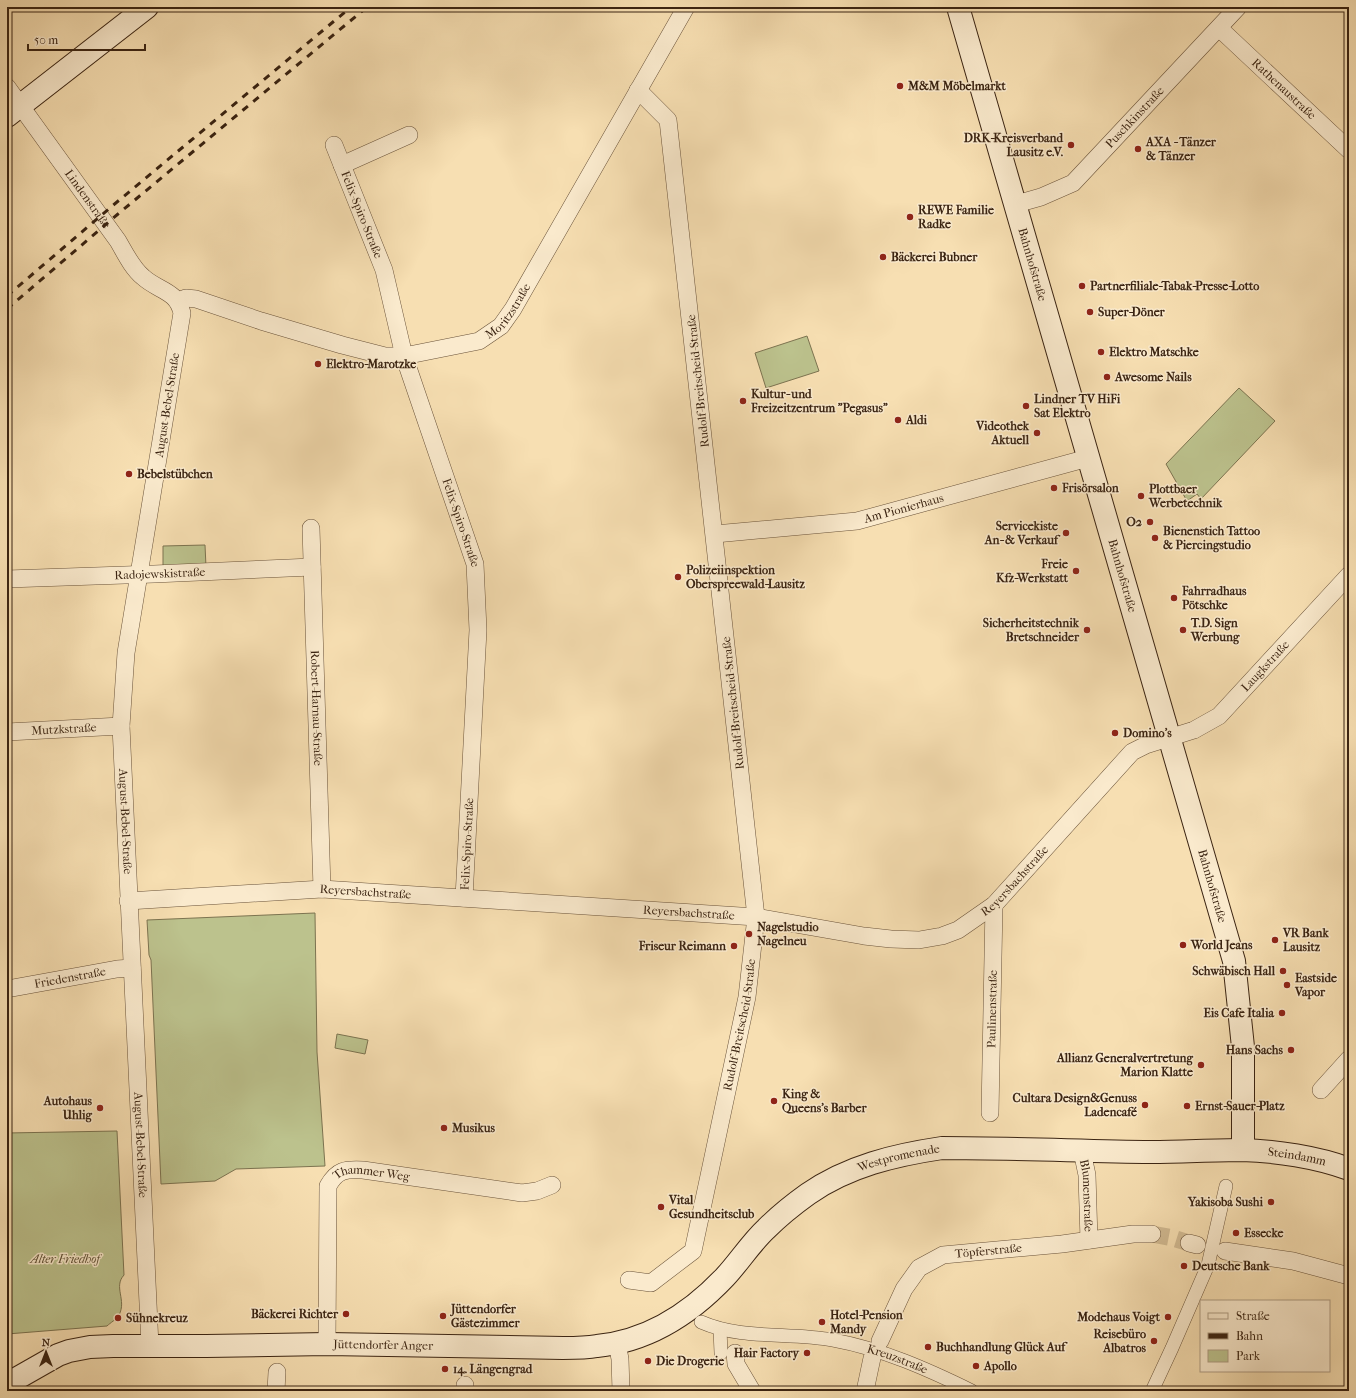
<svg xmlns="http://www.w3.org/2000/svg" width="1356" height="1398" viewBox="0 0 1356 1398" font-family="'IM FELL French Canon',serif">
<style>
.green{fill:#bcc28d;stroke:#7c7350}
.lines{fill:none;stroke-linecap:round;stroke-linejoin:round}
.minor-tunnel{stroke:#d1ba92;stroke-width:17;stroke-dasharray:17 8;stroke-linecap:butt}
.pedestrian-casing{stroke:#6a533a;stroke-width:14}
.minor-casing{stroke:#6a533a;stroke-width:18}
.secondary-casing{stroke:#3b2412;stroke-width:24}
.pedestrian{stroke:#faeacd;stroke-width:13}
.minor{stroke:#faeacd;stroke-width:17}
.secondary{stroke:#faeacd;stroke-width:22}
.rail{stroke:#3b2412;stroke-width:3;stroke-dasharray:7 7;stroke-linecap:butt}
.poi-dot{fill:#8f2418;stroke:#faeacd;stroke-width:1.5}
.labels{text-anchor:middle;stroke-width:3;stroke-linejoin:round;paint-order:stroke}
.poi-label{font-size:12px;font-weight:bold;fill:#3b2412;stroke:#faeacd;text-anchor:start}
.street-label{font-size:12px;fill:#3b2412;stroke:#faeacd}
.park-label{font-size:12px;font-style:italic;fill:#5b4c31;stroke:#faeacd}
</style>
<rect width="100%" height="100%" fill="#f7dfb2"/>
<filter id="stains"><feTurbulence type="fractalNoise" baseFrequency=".005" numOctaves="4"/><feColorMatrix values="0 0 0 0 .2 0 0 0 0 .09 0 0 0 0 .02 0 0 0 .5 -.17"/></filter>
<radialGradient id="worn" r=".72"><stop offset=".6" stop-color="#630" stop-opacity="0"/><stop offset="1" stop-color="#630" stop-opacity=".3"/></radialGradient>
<g class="green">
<path d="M807,336L819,371L766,388L755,353Z"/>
<path d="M1239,388L1275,421L1201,499L1197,494L1187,501L1166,464Z"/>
<path d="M205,545L206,567L163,568V546Z"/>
<path d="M315,913L317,1052L325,1166L236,1169L215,1181L161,1184L151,960L149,955L147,920Z"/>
<path d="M337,1034L368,1040L365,1054L335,1048Z"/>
<path d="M117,1131L124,1275C113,1287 127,1300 119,1315C117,1319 110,1323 107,1326L7,1334V1133Z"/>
</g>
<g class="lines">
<path class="minor-tunnel" d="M1152,1234L1173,1238L1189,1243"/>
<g class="pedestrian-casing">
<g id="pedestrian">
<path id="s1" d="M701,1322C742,1340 789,1332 833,1340C882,1349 927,1369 972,1391"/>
<path d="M720,1329L721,1353"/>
<path d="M1152,1391L1172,1348L1208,1265L1226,1186"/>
</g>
</g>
<g class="minor-casing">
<g id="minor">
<path id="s2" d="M1219,28L1349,150"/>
<path id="s3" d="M7,87L118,241C125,253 132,268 143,277C158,291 177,290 182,313L126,653L121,726L150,1346"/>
<path id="s4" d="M334,145L384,270L404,356L475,564L478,630L464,898"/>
<path d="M342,165L409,135"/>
<path id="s5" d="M1016,204L1041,197L1073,183L1238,7"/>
<path id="s6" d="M178,301L186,298L196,299L261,321L342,345L385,356H404L479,341L501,326L513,309L686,7"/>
<path id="s7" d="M311,528L322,889"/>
<path id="s8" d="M715,534L857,521L1088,458"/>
<path id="s9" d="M7,579L154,574L312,567"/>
<path id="s10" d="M7,732L121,726"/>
<path id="s11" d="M128,901L322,889L756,917L864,936L891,939L919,940L942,936L958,930L994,905L1132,752L1146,745L1194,730L1219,716L1349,575"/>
<path id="s12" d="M7,989L117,969L132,968"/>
<path d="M1321,1090L1349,1059"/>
<path id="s13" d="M990,1113L994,905"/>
<path id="s14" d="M1082,1151L1087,1175L1089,1240"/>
<path d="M1189,1243L1197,1245"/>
<path d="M1225,1251L1293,1261L1349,1276"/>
<path id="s15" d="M629,1280L651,1283L693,1251L747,997L756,917L668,120L638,90"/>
<path id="s16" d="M880,1341L904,1289L919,1268L943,1255L1062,1244L1133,1234H1152"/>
<path d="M617,1343L620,1359L621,1391"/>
<path id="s17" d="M327,1344L328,1186C337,1170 345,1169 363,1170L522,1193L537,1191L552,1185"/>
<path d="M735,1353L736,1364L752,1391"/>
<path d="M276,1391L277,1372"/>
<path d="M465,1391V1385"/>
<path d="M865,1391L872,1358"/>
</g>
</g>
<g class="secondary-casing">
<g id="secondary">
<path id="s18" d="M958,7L1234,961L1243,1047V1150"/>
<path d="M7,116L147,7"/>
<path id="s19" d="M7,1384L58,1355L69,1351L90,1347L113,1346H206L327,1344L563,1348C574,1348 586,1348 597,1346C649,1341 690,1314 725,1277C739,1262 751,1243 766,1229C779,1216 794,1204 808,1194C848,1166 895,1155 942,1148C1012,1148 1081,1151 1151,1152C1181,1152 1212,1150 1242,1150C1276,1151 1317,1157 1349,1169"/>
</g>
</g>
<use href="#pedestrian" class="pedestrian"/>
<use href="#minor" class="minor"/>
<use href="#secondary" class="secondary"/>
<g class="rail">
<path d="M7,296L111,207L351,7"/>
<path d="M7,309L118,214L367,7"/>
</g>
</g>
<g class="poi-dot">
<circle cx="900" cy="86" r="4"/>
<circle cx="1071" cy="145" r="4"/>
<circle cx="1138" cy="149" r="4"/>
<circle cx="910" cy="217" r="4"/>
<circle cx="883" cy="257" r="4"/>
<circle cx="1082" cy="286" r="4"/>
<circle cx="1090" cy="312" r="4"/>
<circle cx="1101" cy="352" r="4"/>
<circle cx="318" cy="364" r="4"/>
<circle cx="1107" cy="377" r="4"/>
<circle cx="743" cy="401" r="4"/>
<circle cx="1026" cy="406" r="4"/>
<circle cx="898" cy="420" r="4"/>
<circle cx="1037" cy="433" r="4"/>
<circle cx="129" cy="474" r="4"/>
<circle cx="1054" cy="488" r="4"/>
<circle cx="1141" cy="496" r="4"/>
<circle cx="1150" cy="522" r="4"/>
<circle cx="1066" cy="533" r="4"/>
<circle cx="1155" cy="538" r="4"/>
<circle cx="1076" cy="571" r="4"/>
<circle cx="678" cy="577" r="4"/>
<circle cx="1174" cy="598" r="4"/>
<circle cx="1087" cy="630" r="4"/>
<circle cx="1183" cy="630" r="4"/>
<circle cx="1115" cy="733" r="4"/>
<circle cx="749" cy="934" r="4"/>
<circle cx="1275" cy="940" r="4"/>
<circle cx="1183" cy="945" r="4"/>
<circle cx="734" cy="946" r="4"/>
<circle cx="1283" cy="971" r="4"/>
<circle cx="1287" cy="985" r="4"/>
<circle cx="1282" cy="1013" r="4"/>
<circle cx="1291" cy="1050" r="4"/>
<circle cx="1201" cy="1065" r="4"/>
<circle cx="774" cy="1101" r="4"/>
<circle cx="1145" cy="1105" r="4"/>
<circle cx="1187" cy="1106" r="4"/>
<circle cx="100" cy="1108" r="4"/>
<circle cx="444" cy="1128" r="4"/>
<circle cx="1271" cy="1202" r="4"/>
<circle cx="661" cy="1207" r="4"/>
<circle cx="1236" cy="1233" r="4"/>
<circle cx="1184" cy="1266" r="4"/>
<circle cx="346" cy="1314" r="4"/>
<circle cx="443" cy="1316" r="4"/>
<circle cx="1168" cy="1317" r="4"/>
<circle cx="118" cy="1318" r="4"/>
<circle cx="822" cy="1322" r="4"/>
<circle cx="1154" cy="1341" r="4"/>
<circle cx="928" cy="1347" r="4"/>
<circle cx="807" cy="1353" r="4"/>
<circle cx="648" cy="1361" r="4"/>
<circle cx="976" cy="1366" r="4"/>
<circle cx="445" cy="1369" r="4"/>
</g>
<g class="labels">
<g class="poi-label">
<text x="908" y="90">M&amp;M Möbelmarkt</text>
<text x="1063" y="142" text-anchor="end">DRK-Kreisverband<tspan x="1063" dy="14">Lausitz e.V.</tspan></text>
<text x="1146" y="146">AXA - Tänzer<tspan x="1146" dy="14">&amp; Tänzer</tspan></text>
<text x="918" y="214">REWE Familie<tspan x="918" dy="14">Radke</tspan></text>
<text x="891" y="261">Bäckerei Bubner</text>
<text x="1090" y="290">Partnerfiliale-Tabak-Presse-Lotto</text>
<text x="1098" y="316">Super-Döner</text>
<text x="1109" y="356">Elektro Matschke</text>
<text x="326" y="368">Elektro-Marotzke</text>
<text x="1115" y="381">Awesome Nails</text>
<text x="751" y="398">Kultur- und<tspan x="751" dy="14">Freizeitzentrum "Pegasus"</tspan></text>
<text x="1034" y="403">Lindner TV HiFi<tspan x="1034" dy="14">Sat Elektro</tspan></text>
<text x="906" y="424">Aldi</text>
<text x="1029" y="430" text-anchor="end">Videothek<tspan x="1029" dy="14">Aktuell</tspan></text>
<text x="137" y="478">Bebelstübchen</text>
<text x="1062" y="492">Frisörsalon</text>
<text x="1149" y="493">Plottbaer<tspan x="1149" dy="14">Werbetechnik</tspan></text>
<text x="1142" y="526" text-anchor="end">O2</text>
<text x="1058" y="530" text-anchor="end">Servicekiste<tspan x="1058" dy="14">An- &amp; Verkauf</tspan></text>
<text x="1163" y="535">Bienenstich Tattoo<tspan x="1163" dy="14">&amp; Piercingstudio</tspan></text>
<text x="1068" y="568" text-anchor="end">Freie<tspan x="1068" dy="14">Kfz-Werkstatt</tspan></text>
<text x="686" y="574">Polizeiinspektion<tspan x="686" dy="14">Oberspreewald-Lausitz</tspan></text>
<text x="1182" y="595">Fahrradhaus<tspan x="1182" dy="14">Pötschke</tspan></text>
<text x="1079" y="627" text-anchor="end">Sicherheitstechnik<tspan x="1079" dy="14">Bretschneider</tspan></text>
<text x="1191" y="627">T.D. Sign<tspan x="1191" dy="14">Werbung</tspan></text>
<text x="1123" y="737">Domino's</text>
<text x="757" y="931">Nagelstudio<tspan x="757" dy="14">Nagelneu</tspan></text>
<text x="1283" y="937">VR Bank<tspan x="1283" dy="14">Lausitz</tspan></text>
<text x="1191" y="949">World Jeans</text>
<text x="726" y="950" text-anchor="end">Friseur Reimann</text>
<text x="1275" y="975" text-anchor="end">Schwäbisch Hall</text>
<text x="1295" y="982">Eastside<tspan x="1295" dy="14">Vapor</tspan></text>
<text x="1274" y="1017" text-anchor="end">Eis Cafe Italia</text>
<text x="1283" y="1054" text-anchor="end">Hans Sachs</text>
<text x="1193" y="1062" text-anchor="end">Allianz Generalvertretung<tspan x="1193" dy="14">Marion Klatte</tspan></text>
<text x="782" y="1098">King &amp;<tspan x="782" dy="14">Queens's Barber</tspan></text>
<text x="1137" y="1102" text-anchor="end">Cultara Design&amp;Genuss<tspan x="1137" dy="14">Ladencafé</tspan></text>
<text x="92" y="1105" text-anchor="end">Autohaus<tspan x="92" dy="14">Uhlig</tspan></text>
<text x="1195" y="1110">Ernst-Sauer-Platz</text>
<text x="452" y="1132">Musikus</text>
<text x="669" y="1204">Vital<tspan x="669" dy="14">Gesundheitsclub</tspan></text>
<text x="1263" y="1206" text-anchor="end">Yakisoba Sushi</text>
<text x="1244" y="1237">Essecke</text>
<text x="1192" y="1270">Deutsche Bank</text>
<text x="451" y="1313">Jüttendorfer<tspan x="451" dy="14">Gästezimmer</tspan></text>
<text x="338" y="1318" text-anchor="end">Bäckerei Richter</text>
<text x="830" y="1319">Hotel-Pension<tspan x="830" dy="14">Mandy</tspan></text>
<text x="1160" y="1321" text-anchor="end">Modehaus Voigt</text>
<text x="126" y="1322">Sühnekreuz</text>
<text x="1146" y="1338" text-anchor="end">Reisebüro<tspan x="1146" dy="14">Albatros</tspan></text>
<text x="936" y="1351">Buchhandlung Glück Auf</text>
<text x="799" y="1357" text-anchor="end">Hair Factory</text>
<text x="656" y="1365">Die Drogerie</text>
<text x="984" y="1370">Apollo</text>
<text x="453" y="1373">14. Längengrad</text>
</g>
<g class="street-label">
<text dy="4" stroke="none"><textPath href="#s2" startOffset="89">Rathenaustraße</textPath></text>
<text dy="4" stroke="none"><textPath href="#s5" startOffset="151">Puschkinstraße</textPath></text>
<text dy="4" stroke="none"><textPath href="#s3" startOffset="138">Lindenstraße</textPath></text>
<text dy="4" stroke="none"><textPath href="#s4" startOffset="75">Felix-Spiro-Straße</textPath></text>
<text dy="4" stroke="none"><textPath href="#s18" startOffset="268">Bahnhofstraße</textPath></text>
<text dy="4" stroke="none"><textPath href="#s6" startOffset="354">Moritzstraße</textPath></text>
<text transform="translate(698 381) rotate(-96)" y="4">Rudolf-Breitscheid-Straße</text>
<text transform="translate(167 405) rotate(-81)" y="4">August-Bebel-Straße</text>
<text dy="4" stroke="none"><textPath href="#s8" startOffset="191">Am Pionierhaus</textPath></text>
<text dy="4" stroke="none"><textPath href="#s4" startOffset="399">Felix-Spiro-Straße</textPath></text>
<text dy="4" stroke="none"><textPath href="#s9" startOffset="153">Radojewskistraße</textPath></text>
<text dy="4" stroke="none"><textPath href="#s18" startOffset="592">Bahnhofstraße</textPath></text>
<text dy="4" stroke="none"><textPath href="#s11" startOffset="1247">Laugkstraße</textPath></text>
<text transform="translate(733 703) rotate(-96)" y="4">Rudolf-Breitscheid-Straße</text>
<text dy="4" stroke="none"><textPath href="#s7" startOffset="180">Robert-Harnau-Straße</textPath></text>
<text dy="4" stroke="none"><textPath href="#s10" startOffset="57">Mutzkstraße</textPath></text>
<text dy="4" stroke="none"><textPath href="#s3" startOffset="802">August-Bebel-Straße</textPath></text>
<text transform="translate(467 844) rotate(-87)" y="4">Felix-Spiro-Straße</text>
<text dy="4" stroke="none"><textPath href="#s11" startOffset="910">Reyersbachstraße</textPath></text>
<text dy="4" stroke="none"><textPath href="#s18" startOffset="915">Bahnhofstraße</textPath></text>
<text dy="4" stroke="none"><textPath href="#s11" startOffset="238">Reyersbachstraße</textPath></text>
<text dy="4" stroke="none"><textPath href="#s11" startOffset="562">Reyersbachstraße</textPath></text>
<text dy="4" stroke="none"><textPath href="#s12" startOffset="64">Friedenstraße</textPath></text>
<text dy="4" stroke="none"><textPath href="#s13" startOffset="104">Paulinenstraße</textPath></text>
<text dy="4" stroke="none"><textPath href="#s15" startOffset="306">Rudolf-Breitscheid-Straße</textPath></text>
<text dy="4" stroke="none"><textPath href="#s3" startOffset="1126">August-Bebel-Straße</textPath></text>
<text dy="4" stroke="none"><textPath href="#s19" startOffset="1364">Steindamm</textPath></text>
<text dy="4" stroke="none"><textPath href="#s19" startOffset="964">Westpromenade</textPath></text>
<text dy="4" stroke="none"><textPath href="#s17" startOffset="208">Thammer Weg</textPath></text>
<text dy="4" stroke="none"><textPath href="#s14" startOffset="45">Blumenstraße</textPath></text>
<text dy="4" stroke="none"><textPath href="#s16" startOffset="156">Töpferstraße</textPath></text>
<text dy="4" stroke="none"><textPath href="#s19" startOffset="385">Jüttendorfer Anger</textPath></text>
<text dy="4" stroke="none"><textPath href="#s1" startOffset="201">Kreuzstraße</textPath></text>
</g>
<g class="park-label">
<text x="65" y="1263">Alter Friedhof</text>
</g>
</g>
<rect width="1356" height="1398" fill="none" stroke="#f7dfb2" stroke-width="24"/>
<rect x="8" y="8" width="1340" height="1382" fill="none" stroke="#3b2412" stroke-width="2"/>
<rect x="12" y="12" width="1332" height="1374" fill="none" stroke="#3b2412"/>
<rect x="1200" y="1300" width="130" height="72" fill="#faeacd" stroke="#ae9b82"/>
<rect x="1208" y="1313" width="20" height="6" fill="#faeacd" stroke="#ae9b82"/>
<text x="1236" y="1320" font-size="12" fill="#3b2412">Straße</text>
<rect x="1208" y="1333" width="20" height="6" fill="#3b2412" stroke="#ae9b82"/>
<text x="1236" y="1340" font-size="12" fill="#3b2412">Bahn</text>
<rect x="1208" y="1350" width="20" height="12" fill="#bcc28d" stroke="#ae9b82"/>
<text x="1236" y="1360" font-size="12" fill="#3b2412">Park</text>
<g transform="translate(46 1352)" stroke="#faeacd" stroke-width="3" paint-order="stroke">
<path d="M0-3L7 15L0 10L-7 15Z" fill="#3b2412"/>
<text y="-6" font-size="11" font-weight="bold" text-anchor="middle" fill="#3b2412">N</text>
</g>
<path d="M28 44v6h117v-6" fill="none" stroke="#3b2412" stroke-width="2"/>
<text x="34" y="44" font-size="12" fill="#3b2412" stroke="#faeacd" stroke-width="3" paint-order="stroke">50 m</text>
<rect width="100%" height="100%" filter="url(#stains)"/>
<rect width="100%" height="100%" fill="url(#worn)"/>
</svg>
